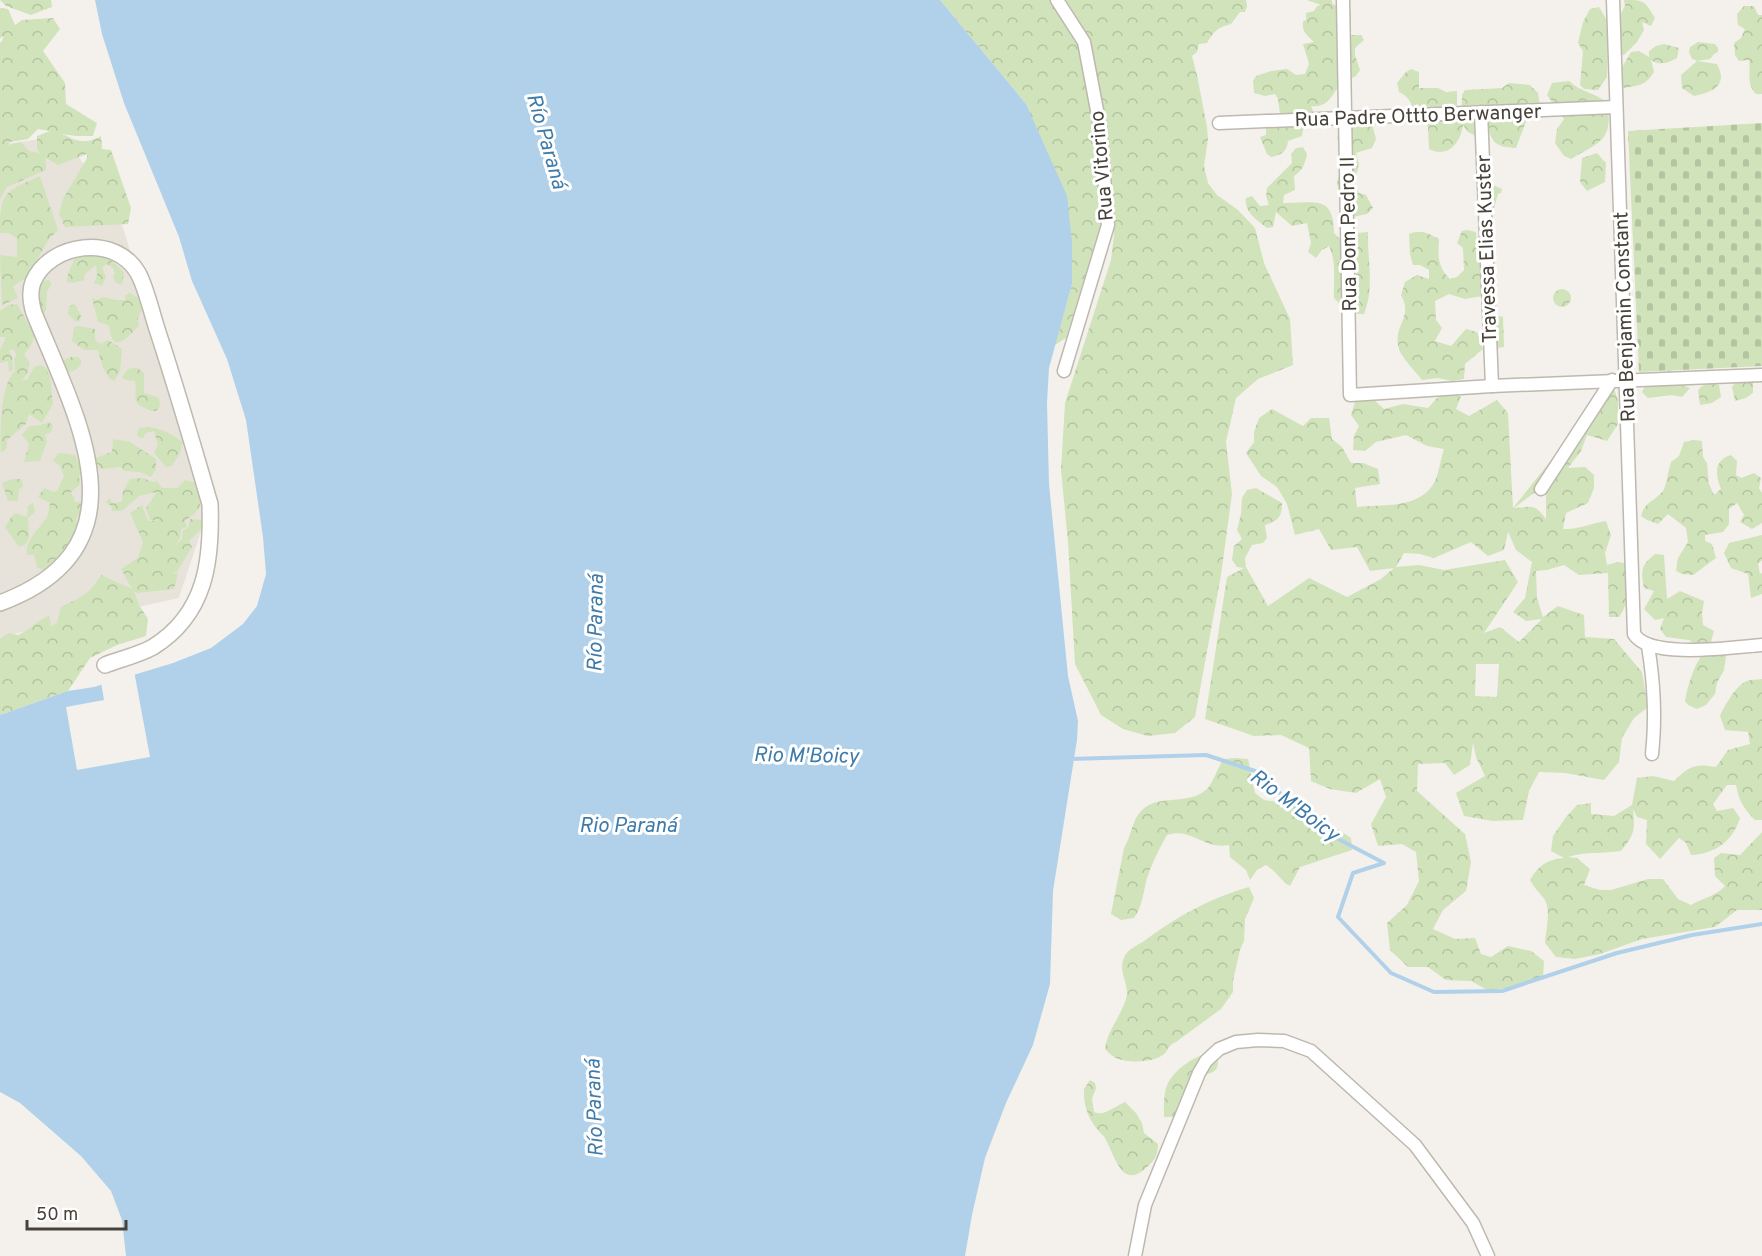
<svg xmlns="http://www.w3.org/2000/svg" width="1762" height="1256" viewBox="0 0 1762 1256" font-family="Overpass,sans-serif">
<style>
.residential{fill:#e7e3da}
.forest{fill:url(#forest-crowns);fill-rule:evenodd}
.cemetery{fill:url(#cemetery-stones)}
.water{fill:#b0d1e9}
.pier{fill:#f4f1ec}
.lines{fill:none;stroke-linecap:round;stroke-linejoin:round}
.stream{stroke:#b0d1e9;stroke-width:4}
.minor-casing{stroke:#beb9af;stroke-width:15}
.tertiary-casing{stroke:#beb9af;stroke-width:18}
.minor{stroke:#fff;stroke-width:12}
.tertiary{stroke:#fff;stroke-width:15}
.labels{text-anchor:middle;stroke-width:6;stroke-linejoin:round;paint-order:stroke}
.street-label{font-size:20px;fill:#47423a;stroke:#fff}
.water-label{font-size:21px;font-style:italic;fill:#3f7ba8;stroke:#fff}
</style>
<defs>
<pattern id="forest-crowns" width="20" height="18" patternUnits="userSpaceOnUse" patternTransform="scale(1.5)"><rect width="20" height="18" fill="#d0e3ba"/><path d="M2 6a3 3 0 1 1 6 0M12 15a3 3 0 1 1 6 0" fill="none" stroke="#b4c4a1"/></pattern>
<pattern id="cemetery-stones" width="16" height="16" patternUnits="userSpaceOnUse" patternTransform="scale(1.5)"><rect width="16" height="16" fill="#d0e3ba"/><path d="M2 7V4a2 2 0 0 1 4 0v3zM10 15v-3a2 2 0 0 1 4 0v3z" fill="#b4c4a1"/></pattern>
</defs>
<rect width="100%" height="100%" fill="#f4f1ec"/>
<path class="residential" d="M65,135L122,225L210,504L179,598L0,637V145Z"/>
<g class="forest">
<path d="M0,0H51L52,7L31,15L6,6Z"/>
<path d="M940,0H1051L1079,43L1094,127L1101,224L1066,338L1055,345L1072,284L1026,104Z"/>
<path d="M1066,0H1246L1247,6L1245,12H1240L1231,24C1218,27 1213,32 1207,43L1199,44L1197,52L1192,56L1197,75L1207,127L1208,139L1204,166L1208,183L1217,195L1238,210L1255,228L1264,263L1290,319L1293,365L1258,379L1236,398L1226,442L1232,494L1221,575L1195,717L1175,733L1148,736L1123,729L1101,715L1075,664L1068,542L1061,470L1065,403L1111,260L1114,235V211L1106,121L1089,38Z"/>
<path d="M1307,0H1332V3L1342,11L1351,14L1350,35H1361L1364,40L1355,48V55L1360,70L1356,76L1352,78L1350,85L1343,90H1336C1330,100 1324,108 1311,106L1315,115L1303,130L1302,136L1288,141C1287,151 1282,155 1271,157L1267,154L1260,137L1266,135V128L1272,123L1281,122L1278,99L1275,94L1265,96L1254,93L1253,81L1256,76L1271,71L1287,69L1296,75L1305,74L1309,64L1303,44L1314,42C1306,34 1302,33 1303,21L1306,20V13L1314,11L1317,6L1321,5Z"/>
<path d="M1624,0C1644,0 1644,0 1655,18L1651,26L1642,22L1644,30L1637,42L1624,55L1617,53L1615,25L1625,6Z"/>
<path d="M1744,6H1754L1758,15H1762V94H1756C1746,84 1751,72 1749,60L1739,61L1735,55L1734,43L1741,38L1745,29L1738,25L1737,14Z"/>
<path d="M1599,7L1608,22L1607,77L1598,90L1584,89L1580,85L1583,51L1578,43L1583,22L1590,9Z"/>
<path d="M0,8L8,9L15,25L22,20L53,18L60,29L43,51L65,83L66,104L97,123L93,136H76L62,134C77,141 85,145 101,136L102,149L111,150L131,208L128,224L65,227L59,214L63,199L87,158V154L58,165L46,158V170L7,187L0,199V41L1,43L4,36L0,38ZM38,129L50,131L37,136V149L40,153L29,151L21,142L8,145L10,142L28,139Z"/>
<path d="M1698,42L1715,44L1718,48V52L1714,54L1710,59L1697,61L1717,64C1729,86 1712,92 1694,96L1682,88L1681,75L1697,61L1692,59L1689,52L1690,47Z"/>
<path d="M1664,44L1679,48L1677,58C1669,63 1659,66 1651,60L1654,72C1645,86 1640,85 1624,88L1619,81L1621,69L1631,52L1639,51L1649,57V51L1656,46Z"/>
<path d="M1411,69L1419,72V88H1438L1446,92L1457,91V113L1461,122L1462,95L1465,90L1502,88L1509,83L1530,85L1538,93L1541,112L1527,119L1516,148C1502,147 1493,146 1489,131H1481L1476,136L1468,132L1463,125C1461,142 1448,159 1429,149L1428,127L1425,121H1417C1412,109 1413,98 1399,92L1397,83L1405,73Z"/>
<path d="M1569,81C1581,92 1596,93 1608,103C1612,142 1601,141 1571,159L1564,156L1555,143L1557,129L1564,119L1547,95L1552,83Z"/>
<path d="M1353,118L1372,124L1376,139L1372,148L1356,153L1359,164L1354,185L1359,193L1366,195L1373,208L1367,214L1348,218L1343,213L1337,182L1341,167V152L1337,138L1341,125Z"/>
<path d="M1303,147L1307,154C1305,164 1303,170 1294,176L1295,190L1284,195L1283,203C1312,204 1334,193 1334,233L1340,239L1348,234L1368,232C1367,259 1375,287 1364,314H1349L1334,298C1333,280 1337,263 1329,246L1322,250L1316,258L1308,252L1311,243L1307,223L1292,226L1276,212L1273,227L1267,228C1256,219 1244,212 1246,198L1252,196L1260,206L1269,205L1266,196L1267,188L1292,163L1291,154L1296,148Z"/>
<path d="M1597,153L1606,163L1605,182L1587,191L1580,182L1582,158Z"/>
<path d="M40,176L58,230L49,239L26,278L13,286L18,298L2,305L0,255L17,257V238L8,233H0C0,192 4,192 40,176Z"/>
<path d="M1493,185L1502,189L1501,193L1498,194L1494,208L1485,213L1476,211C1475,197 1479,189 1493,185Z"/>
<path d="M1467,230L1476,232L1477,244L1487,260L1488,295L1465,299L1449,294L1435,301L1436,320L1442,328L1435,341L1451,346L1466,329L1477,332L1483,349L1465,364L1464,379L1452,381L1438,378L1422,380C1416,372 1401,357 1399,349C1392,325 1414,318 1401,295L1405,282L1417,275L1429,279V270L1420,265H1413L1410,254L1409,234C1421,229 1428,233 1439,239C1438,256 1437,266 1450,279L1457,277L1464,270L1463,248L1457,243L1462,231Z"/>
<path d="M94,251L95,256L98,254L105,255L124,272L122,285L116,283L113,277L115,273L113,268L107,264L102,267L106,277L102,286L94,283L97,276L96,265L85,274L84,280L73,283L67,282L68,274L76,255Z"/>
<path d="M48,280L51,282V285L47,291L46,311L39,316L37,292L42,282Z"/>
<circle cx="1562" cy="298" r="9"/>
<path d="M130,293L139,298L142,310L138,317L139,326C133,331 120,348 113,340C111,337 110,329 108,325L98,322L92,298L96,300L104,297L116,300H126L125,296Z"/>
<path d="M17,304L35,336L30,347L24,354L30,363L27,374L22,380H27L34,367L41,365L46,368L50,377L53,404L42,423L29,414L26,424L7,440V448L1,453C0,432 0,384 15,371L14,358L17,356L13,349L9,351L12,356L13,370L9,372L8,361L0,363V350L6,337H0V311L8,305Z"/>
<path d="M75,304L81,316L80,321H75L68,314L69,306Z"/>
<path d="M1496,315L1503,317L1504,347L1496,348L1490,336L1484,333C1484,323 1486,318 1496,315Z"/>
<path d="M79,326L95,329V340L101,344L108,340L122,349L120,371L114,381C104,377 101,360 98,350H84L72,341L74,327Z"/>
<path d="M71,357H78L81,360V365C75,371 71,374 63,370L62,361Z"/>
<path d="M132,368H138L144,373V393L159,398L160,406L156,411C146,411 154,412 145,408C130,402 138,395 135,381L125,380L122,377L128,369Z"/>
<path d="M1671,370L1679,384L1690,388L1682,397L1672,395L1648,398L1642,392L1644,388L1643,379Z"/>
<path d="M1739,378L1753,382V393L1746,398L1735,401L1732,387Z"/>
<path d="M1711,382L1719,385L1721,397L1712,403L1700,405L1698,390L1702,386Z"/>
<path d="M1614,389L1618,400V424L1607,441L1587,435L1581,451L1568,468L1585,467L1594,475V488L1588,503L1566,513L1563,529C1578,530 1591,523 1606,521L1611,535L1605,553L1607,565L1617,562L1625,563C1629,582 1631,600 1619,617H1609L1608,573L1579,575L1564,565L1547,570L1536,571L1537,598L1543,617L1558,606L1584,615L1585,637L1614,639L1642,672L1648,707L1634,718L1622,738L1619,762L1604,780L1565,773L1539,772L1529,791L1523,820L1493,821L1464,816L1456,793L1485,776L1476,757L1473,743L1470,765L1454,775L1445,763L1418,764L1417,791L1465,834L1471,862L1466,891L1443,910L1433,929L1455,939L1475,938L1481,954L1491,957L1508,946L1531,951L1544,961L1543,978L1521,985L1489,991L1471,981L1446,980L1428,967H1408L1390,950L1387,923L1407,905L1419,881L1416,852L1402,844L1378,846L1371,824L1386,797L1380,779L1356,793L1330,789L1311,781L1309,748L1281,735L1254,736L1205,719L1227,577L1244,568L1237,567L1232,560L1234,546L1242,539L1237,530L1241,514L1242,498L1247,490L1256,488L1282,503C1282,517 1278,521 1265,525L1267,538L1263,543L1252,545L1245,558L1246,567L1268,606L1309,578L1347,597L1381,579L1394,568L1370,571L1357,547L1331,550L1319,529L1295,535L1287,504L1277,487L1261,476L1246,453L1254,442V432L1259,418L1272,409L1303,426L1311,418H1329L1332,439L1342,447L1351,463H1363L1378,469L1380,484L1355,488L1357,507C1382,504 1416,509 1432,486C1439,477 1440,460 1444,449L1427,446L1406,435L1376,442L1365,451L1353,450L1354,436L1359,426L1351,415L1356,399L1371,397L1384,409L1403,404L1428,408L1437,398L1450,391L1461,397L1456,409L1469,416L1497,400L1508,413L1513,508L1587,415L1598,396ZM1546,484V519C1534,503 1533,507 1514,508ZM1508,532L1516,550L1532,562L1525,598L1513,612L1526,621L1542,619L1519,642L1500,627L1484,633L1518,582L1505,560L1444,570L1419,565L1396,567L1404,553L1420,554L1434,558L1471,542L1488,556L1504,550ZM1476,664H1499L1497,697L1475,696Z"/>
<path d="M49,422L53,426L51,432L45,435L47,441L40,461L24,462L29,444L22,435L29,426L40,425Z"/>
<path d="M149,427C162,429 172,434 183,442L180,453L172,466L166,467L154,453L158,445L154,431L145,433L144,438H140L137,435L139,428Z"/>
<path d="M113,439L130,442L156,459V469L151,477L140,472L124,471L121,467L101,469L93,459L112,452Z"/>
<path d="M1694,440L1702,441L1703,457L1707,463L1709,484L1714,495L1721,489C1715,474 1714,460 1731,455L1737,461L1736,475L1741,478L1754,473L1761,478L1759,488L1762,493V523L1752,529L1740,522L1744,515L1737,503L1729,509V524L1723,532L1705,535V541L1712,544L1716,558L1693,575L1682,574L1676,571L1678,558L1688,542L1686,528L1668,514L1658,524L1647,520L1641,516C1645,501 1654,502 1663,491C1667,484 1668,471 1671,462L1679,456L1684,442Z"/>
<path d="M59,453L75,455L81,469L79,477L80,484L70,493L74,497L75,502L87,503L76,519C81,539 57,557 45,571L37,567L34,555H27C25,540 39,529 47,517C49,513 49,507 50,503L38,497L44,488L54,492L57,491L64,476L60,466L53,460Z"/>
<path d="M143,478L153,482L157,481L162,488H177L185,480L198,483C203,504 203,508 185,521L187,527L181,529L180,538L175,546L182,539L183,530L188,528L190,519L203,520L202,528L189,541L192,547L177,572L172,573L178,574L174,589L137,593L134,591L139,605L148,619L146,636L117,645L90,658L68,691L0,715V638L9,633L18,635C30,630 37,620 49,616L51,626L57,623L61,607C81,597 89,595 101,575L132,589L121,569L138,558L143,542L130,513L142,505L148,521H159L150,520L146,508L157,492L139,496L122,511H112L111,506L106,502L110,498L112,503L122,502L123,491L130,479Z"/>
<path d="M13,479H21L23,486L19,490L18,501H8L2,483Z"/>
<path d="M33,503L35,512L28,518L29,538L26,544L19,547L5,527L12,516L16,513L27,517L28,506Z"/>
<path d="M1762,535V560L1758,564L1760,574L1762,573V594L1751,598L1748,574L1731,568L1724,553L1729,543Z"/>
<path d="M1655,554L1664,555L1667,599L1680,591L1704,601L1702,613L1703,625L1714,631L1711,642L1699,647L1689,640L1666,637L1660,629L1664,618L1655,620L1644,609L1654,591L1644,588C1641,571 1640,566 1655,554Z"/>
<path d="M1727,650L1724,670L1717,683L1715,694L1706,705L1697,709L1688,705L1685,701C1688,684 1694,664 1705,651Z"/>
<path d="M1762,679V820H1755C1744,809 1739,801 1736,785H1727L1713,804L1717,811L1733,808L1740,818C1733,841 1715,854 1691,855L1686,843L1679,838L1660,859L1646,844L1647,820L1637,817L1633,809C1635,830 1635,834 1621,851C1603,854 1585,851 1568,857L1577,858L1590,869L1584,885L1600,890H1611L1648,879H1663L1678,899L1691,905C1703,898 1716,896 1725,886L1715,876L1714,858L1721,853L1740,855L1762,832V910H1737L1715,927L1642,939L1600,954L1575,959L1556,957L1545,943C1546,930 1551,911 1545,900C1540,893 1534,888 1530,880C1538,866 1547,859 1564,858L1551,851L1553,836L1566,817L1577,805L1591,803V814L1614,816L1632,805L1637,778L1653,776L1674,781C1689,766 1695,763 1716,767L1728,750L1750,744L1748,732L1725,730L1720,716C1725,705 1736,685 1747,681C1752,679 1758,680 1762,679Z"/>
<path d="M1235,758L1248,759L1255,793L1264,800L1299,805L1317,821L1339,830L1351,838L1352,850L1300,867L1290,886C1280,880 1276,871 1266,865L1257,870L1250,880L1246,870L1230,857L1229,845C1203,850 1192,827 1167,835C1159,849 1152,863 1147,878C1143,893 1143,905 1134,918L1121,920L1111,914L1124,848C1132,835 1131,821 1142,810C1159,793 1189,807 1208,788C1215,779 1217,768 1224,759Z"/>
<path d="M1249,887L1254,898L1245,919L1244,941L1240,950L1233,981V992L1221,1009L1176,1042C1168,1045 1169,1050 1163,1055C1152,1063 1127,1063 1116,1058C1112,1056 1108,1052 1105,1049C1107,1031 1121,1016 1126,999C1131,983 1115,971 1126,954C1129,949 1138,945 1144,941C1176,917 1210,898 1249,887Z"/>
<path d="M1215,1052C1222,1068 1216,1074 1200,1075L1177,1117H1164C1164,1106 1163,1093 1168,1083C1177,1067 1197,1054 1215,1052Z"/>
<path d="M1090,1080L1095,1083L1096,1088L1092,1099L1094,1112C1104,1117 1115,1106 1125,1102L1136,1113L1142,1123L1144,1133L1158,1144C1158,1153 1156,1159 1149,1165C1123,1192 1116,1159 1106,1140C1104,1135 1100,1133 1097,1129C1088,1118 1083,1104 1084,1089Z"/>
</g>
<path class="cemetery" d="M1762,123V366L1639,372L1628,131Z"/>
<path class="water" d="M95,0H940L1026,104L1067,196L1072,242V284L1049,368L1047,403L1049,484L1068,676L1078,721L1077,740L1053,891L1050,984L1033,1045L1006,1103L985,1158L972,1215L965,1256H126L122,1220L111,1191L81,1156L20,1103L0,1092V715L68,691L94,687L173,663L211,648L243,624L257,606L266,574L263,537L246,420L227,359L192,281L179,237L124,103L102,34Z"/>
<path class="pier" d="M134,671L150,757L77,770L66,707L104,700L101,682Z"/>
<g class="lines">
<path class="stream" d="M1069,759L1206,755L1255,771L1321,830L1384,863L1353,873L1338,917L1391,973L1434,992L1502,991L1617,953L1692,935L1762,924"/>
<g class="minor-casing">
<g id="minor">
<path d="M1057,0L1084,42L1100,126L1108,225L1064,371"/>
<path d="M1343,0L1350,395L1492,386L1762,375"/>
<path d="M1613,0L1634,634C1650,660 1734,647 1762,645"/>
<path d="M1481,112L1492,386"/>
<path d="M1219,123L1616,107"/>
<path d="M1541,489L1612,380"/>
<path d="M1648,646C1654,682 1656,717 1652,754"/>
<path d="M1135,1256L1145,1205L1199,1073L1206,1061L1219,1049L1236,1042L1258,1040L1284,1041L1311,1051L1415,1145L1473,1223L1488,1256"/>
</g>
</g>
<g class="tertiary-casing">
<path id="tertiary" d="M0,603C151,547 77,419 34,313C31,303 29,292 33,282C50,242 116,234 138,273C146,287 152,314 157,329C176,387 193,445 210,504C212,561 206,614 153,647C139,655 120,659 105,665"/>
</g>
<use href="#minor" class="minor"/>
<use href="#tertiary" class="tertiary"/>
</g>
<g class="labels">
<g class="street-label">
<text transform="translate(1418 115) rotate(-2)" y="7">Rua Padre Ottto Berwanger</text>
<text transform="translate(1101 166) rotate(-95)" y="7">Rua Vitorino</text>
<text transform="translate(1348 234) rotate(-91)" y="7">Rua Dom Pedro II</text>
<text transform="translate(1486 249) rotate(-92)" y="7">Travessa Elias Kuster</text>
<text transform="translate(1624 317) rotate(-92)" y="7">Rua Benjamin Constant</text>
</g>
<g class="water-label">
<text transform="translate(547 141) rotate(74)" y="7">Río Paraná</text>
<text transform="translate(595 623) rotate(-89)" y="7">Río Paraná</text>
<text transform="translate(806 755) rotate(1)" y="7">Rio M'Boicy</text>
<text transform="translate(1295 805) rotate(37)" y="7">Rio M'Boicy</text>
<text x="628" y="832">Rio Paraná</text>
<text transform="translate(594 1108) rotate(-92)" y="7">Río Paraná</text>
</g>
</g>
<path d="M27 1220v9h99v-9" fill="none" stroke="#47423a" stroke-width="3"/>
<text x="36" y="1220" font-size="18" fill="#47423a" stroke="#ffffff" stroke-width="4.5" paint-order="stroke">50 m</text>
</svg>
